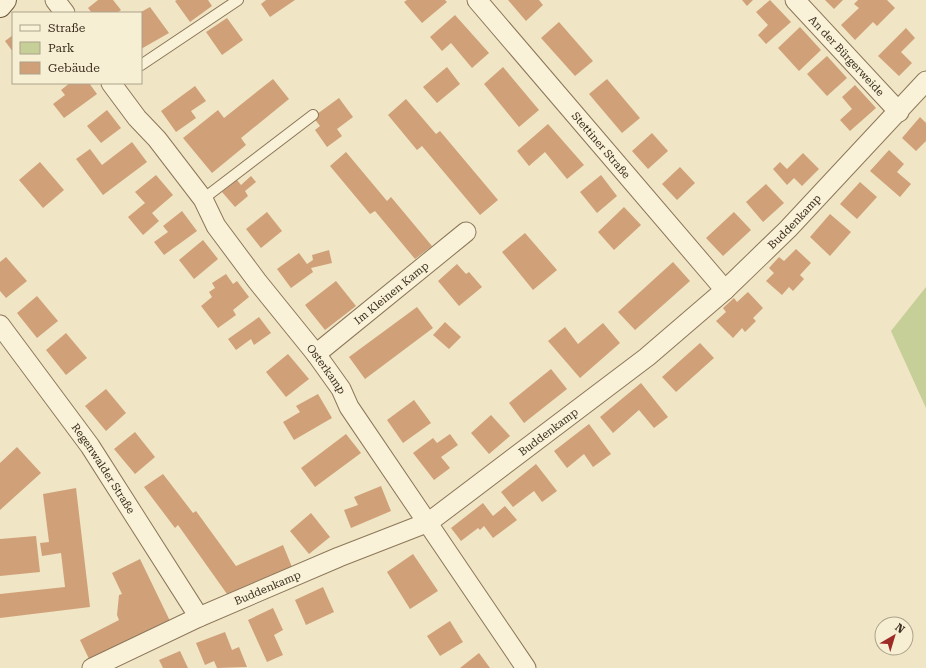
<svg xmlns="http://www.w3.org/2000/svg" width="926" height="668" viewBox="0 0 926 668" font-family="'Roboto Serif',serif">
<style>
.green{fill:#c6cf97}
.building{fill:#d0a179}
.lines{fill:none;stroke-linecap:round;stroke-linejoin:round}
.lane-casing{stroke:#8c775a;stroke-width:12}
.street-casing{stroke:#8c775a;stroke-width:21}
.secondary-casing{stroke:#6e583d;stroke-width:24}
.lane{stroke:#faf2d8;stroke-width:10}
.street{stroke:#faf2d8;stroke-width:19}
.secondary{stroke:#faf2d8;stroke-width:22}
.labels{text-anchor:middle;stroke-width:3;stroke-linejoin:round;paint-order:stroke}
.street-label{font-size:11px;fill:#3b2e1e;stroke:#f7efd4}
</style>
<rect width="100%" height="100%" fill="#f0e5c4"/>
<path class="green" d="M926,287V408L891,331Z"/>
<g class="building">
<path d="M98,0H113L121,10L117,13H92L88,8Z"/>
<path d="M177,0H208L212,6L190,22L175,1Z"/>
<path d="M266,0H295L270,17L261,4Z"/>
<path d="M407,0H445L447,2L422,23L404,2Z"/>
<path d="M508,0H539L543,5L526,21Z"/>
<path d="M742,0H753L747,6Z"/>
<path d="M770,0L791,22L766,44L758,35L768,25L756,12Z"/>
<path d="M825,0H843L834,9Z"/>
<path d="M858,0H887L895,8L877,26L873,22L855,40L841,25L859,8L854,4Z"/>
<path d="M150,7L169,33L141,49V12Z"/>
<path d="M455,15L489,53L472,68L451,43L442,51L430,37Z"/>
<path d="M227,18L243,40L222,55L206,32Z"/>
<path d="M559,22L593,61L575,76L541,38Z"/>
<path d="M800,27L821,50L799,71L778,48Z"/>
<path d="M906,28L915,38L901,52L912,63L899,76L878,56Z"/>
<path d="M13,35V52L5,41Z"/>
<path d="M827,56L847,78L827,96L807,74Z"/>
<path d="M447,67L460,84L437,103L423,87Z"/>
<path d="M503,67L539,110L519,127L484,84Z"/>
<path d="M273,79L289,99L241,138L246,145L212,173L183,138L218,110L224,118Z"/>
<path d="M607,79L640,118L622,133L589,94Z"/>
<path d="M70,83H89L97,94L64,118L53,104L65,95L61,90Z"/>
<path d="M855,85L876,108L850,131L840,120L852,109L842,97Z"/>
<path d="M195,86L206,101L191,111L196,118L176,132L161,111Z"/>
<path d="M339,98L353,117L337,129L342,136L327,147L315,130L320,126L313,117Z"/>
<path d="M406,99L436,134L440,131L498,200L480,215L422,146L417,150L388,115Z"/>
<path d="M107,110L121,128L101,143L87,126Z"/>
<path d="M920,117L926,123V141L916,151L902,138Z"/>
<path d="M548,124L584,165L567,179L545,152L529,166L517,151Z"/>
<path d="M652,133L668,151L648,169L632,151Z"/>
<path d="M132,142L147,162L103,195L76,159L90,149L102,165Z"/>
<path d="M889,150L904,164L897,172L911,184L900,197L870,171Z"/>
<path d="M346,152L387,201L391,197L432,246L415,259L375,211L370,214L330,166Z"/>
<path d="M803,153L819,169L802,186L794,178L787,185L773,169L780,162L787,169Z"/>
<path d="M40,162L64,190L43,208L19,180Z"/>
<path d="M680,167L695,183L677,200L662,184Z"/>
<path d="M156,175L173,195L152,213L159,221L143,235L128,217L145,203L135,192Z"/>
<path d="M601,175L617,196L597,213L580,192Z"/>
<path d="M251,176L256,182L245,191L248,196L235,207L222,192L237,180L241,185Z"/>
<path d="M860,182L877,197L857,219L840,204Z"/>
<path d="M766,184L784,203L763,222L746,202Z"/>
<path d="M624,207L641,225L614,250L598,232Z"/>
<path d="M182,211L197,231L164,255L154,242L168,232L163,226Z"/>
<path d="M267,212L282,231L261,248L246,229Z"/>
<path d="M734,212L751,230L723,256L706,238Z"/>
<path d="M830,214L851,232L830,256L810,237Z"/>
<path d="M525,233L557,270L533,290L502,252Z"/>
<path d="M203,240L218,259L194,279L179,260Z"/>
<path d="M796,249L811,263L800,275L804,279L793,291L789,287L782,295L766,281L774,273L769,268L779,257L784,261Z"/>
<path d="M329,250L332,263L311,268L313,272L291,288L277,269L299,253L307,264L313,260L312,255Z"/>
<path d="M6,257L27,281L6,298L0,291V262Z"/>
<path d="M673,262L690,281L635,330L618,312Z"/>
<path d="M457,264L466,274L469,272L482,287L459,306L438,281Z"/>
<path d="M226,274L233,284L237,281L249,297L233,310L236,315L218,328L201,306L212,297L209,292L215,288L212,283Z"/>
<path d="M336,281L356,306L325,330L305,305Z"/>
<path d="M748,292L763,308L753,318L756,321L745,332L742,328L733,338L716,321L726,312L723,308L734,298L737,302Z"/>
<path d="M37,296L58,321L37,338L17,313Z"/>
<path d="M417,307L433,328L365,379L349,357Z"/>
<path d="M259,317L271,333L254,345L251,339L236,350L228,339Z"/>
<path d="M445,322L461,337L449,349L433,335Z"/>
<path d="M603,323L620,343L580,378L548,341L565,327L578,344Z"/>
<path d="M66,333L87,358L66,375L46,350Z"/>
<path d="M700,343L714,358L676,392L662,377Z"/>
<path d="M288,354L309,379L286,397L266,372Z"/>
<path d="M551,369L567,389L524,423L509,403Z"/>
<path d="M641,383L668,417L654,428L639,410L613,433L600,417Z"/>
<path d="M106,389L126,413L106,431L85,406Z"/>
<path d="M318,394L332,418L294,440L283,422L300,412L296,406Z"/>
<path d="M414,400L431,423L403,443L387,420Z"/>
<path d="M491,415L510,436L489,454L471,433Z"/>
<path d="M589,424L611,454L593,467L584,454L567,468L554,451Z"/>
<path d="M135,432L155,457L135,474L114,449Z"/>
<path d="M346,434L361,453L315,487L301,468Z"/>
<path d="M450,434L458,445L441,457L450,468L434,480L413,453L433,438L437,443Z"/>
<path d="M17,447L41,473L0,510V463Z"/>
<path d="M536,464L557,491L542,502L534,491L513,507L501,492Z"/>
<path d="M163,474L193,513L196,511L236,566L283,545L292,567L227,594L178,525L175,528L144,487Z"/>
<path d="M381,486L391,511L351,528L344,510L358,505L354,497Z"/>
<path d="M76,488L90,607L0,618V594L65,587L61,553L42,556L40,543L49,542L43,494Z"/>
<path d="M483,503L493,516L505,506L517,520L493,538L484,526L480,530L478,528L461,541L451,528Z"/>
<path d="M311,513L330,537L309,554L290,531Z"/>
<path d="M36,536L40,572L0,576V539Z"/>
<path d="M413,554L438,591L410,609L387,572Z"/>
<path d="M140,559L170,621L90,661L80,640L119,620L117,615L119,595L122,594L112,573Z"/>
<path d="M323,587L334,612L306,625L295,600Z"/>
<path d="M273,608L283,630L274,635L283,655L267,662L248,620Z"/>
<path d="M450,621L463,642L440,656L427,636Z"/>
<path d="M225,632L232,650L239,647L247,667L217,668L214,661L205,665L196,643Z"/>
<path d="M180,651L188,668H163L159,660Z"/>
<path d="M479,653L490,668H460Z"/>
</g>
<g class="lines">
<g class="lane-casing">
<g id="lane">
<path d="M141,65L238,0"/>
<path d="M203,199L313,115"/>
</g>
</g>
<g class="street-casing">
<g id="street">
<path d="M55,0L65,13"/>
<path id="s1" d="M477,0L725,290"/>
<path id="s2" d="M795,0L899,112"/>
<path id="s3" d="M111,83L137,118L157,139L203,199L216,226L257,281L316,354L341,389L349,407L526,668"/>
<path id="s4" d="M0,325L90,446L199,617"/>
<path id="s5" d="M316,354L466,232"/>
<path id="s6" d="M92,668L199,617L339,557L429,522L647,357L725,290L788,229L926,81"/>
</g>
</g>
<g class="secondary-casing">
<path id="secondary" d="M0,6L5,0"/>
</g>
<use href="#lane" class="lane"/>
<use href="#street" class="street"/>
<use href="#secondary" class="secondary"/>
</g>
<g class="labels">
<g class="street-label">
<text dy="4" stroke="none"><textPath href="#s2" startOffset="76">An der Bürgerweide</textPath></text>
<text dy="4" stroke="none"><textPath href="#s1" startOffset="191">Stettiner Straße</textPath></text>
<text dy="4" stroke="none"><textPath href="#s6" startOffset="841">Buddenkamp</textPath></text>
<text dy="4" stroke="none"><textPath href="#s5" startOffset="97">Im Kleinen Kamp</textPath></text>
<text dy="4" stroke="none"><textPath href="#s3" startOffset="359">Osterkamp</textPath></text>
<text dy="4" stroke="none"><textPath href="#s6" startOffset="517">Buddenkamp</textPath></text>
<text dy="4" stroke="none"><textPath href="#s4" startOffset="177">Regenwalder Straße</textPath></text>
<text dy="4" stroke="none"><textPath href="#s6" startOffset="193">Buddenkamp</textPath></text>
</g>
</g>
<rect x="12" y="12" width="130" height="72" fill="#f7efd4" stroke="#aca28b"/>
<rect x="20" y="25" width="20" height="6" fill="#faf2d8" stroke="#aca28b"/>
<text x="48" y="32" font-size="12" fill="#3b2e1e">Straße</text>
<rect x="20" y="42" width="20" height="12" fill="#c6cf97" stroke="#aca28b"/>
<text x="48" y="52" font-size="12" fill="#3b2e1e">Park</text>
<rect x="20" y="62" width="20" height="12" fill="#d0a179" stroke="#aca28b"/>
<text x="48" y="72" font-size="12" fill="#3b2e1e">Gebäude</text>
<g transform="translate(894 636) rotate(38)"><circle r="19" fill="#f7efd4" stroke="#aca28b"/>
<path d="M0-3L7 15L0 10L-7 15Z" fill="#9d2c27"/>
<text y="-6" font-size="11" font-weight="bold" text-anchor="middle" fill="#3b2e1e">N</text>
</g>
</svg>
